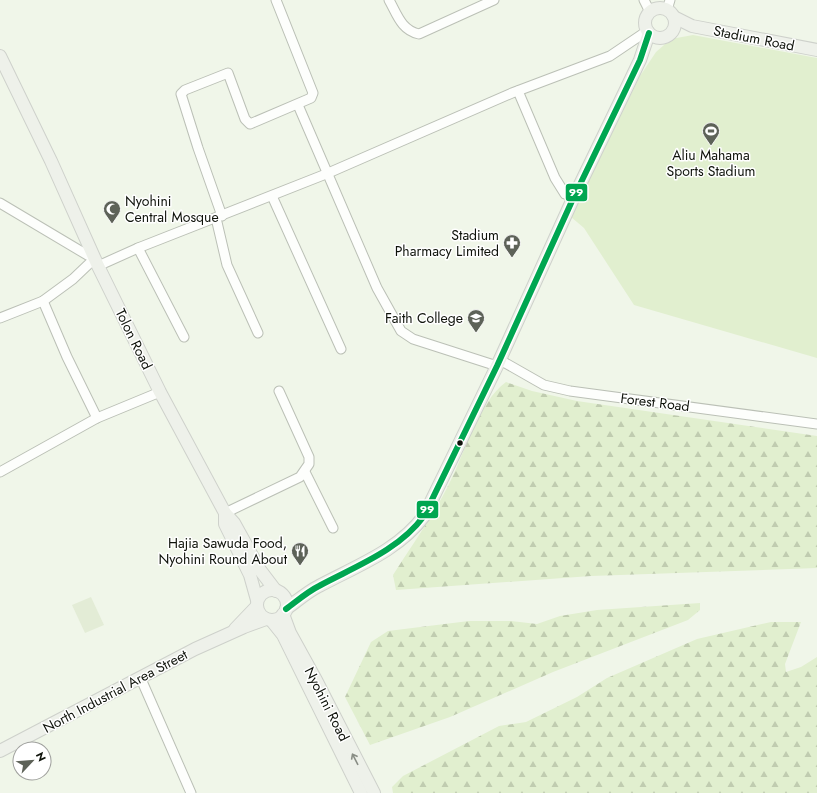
<svg xmlns="http://www.w3.org/2000/svg" width="817" height="793" viewBox="0 0 817 793" font-family="Jost,sans-serif">
<style>
.built{fill:#e3ecd6}
.forest{fill:url(#forest-firs)}
.park{fill:#e1efcf}
.lines{fill:none;stroke-linecap:round;stroke-linejoin:round}
.minor-casing{stroke:#bbc0b6;stroke-width:11}
.major-casing{stroke:#ced1cb;stroke-width:14}
.minor{stroke:#fdfefc;stroke-width:9}
.major{stroke:#eef1ea;stroke-width:12}
.bus-1-casing{stroke:#fff;stroke-width:9}
.bus-1{stroke:#00a651;stroke-width:6}
.oneway{stroke:#898d85}
.bus-dot{fill:#0e120a;stroke:#fff;stroke-width:1.5}
.labels{text-anchor:middle;stroke-width:3;stroke-linejoin:round;paint-order:stroke}
.street-label{font-size:14px;fill:#0e120a;stroke:#fff}
.poi-label{font-size:14px;fill:#0e120a;stroke:#fff;text-anchor:end}
.line-badge{stroke:#fff;stroke-width:1.5}
.badge-label{font-size:11px;text-anchor:middle;font-weight:bold;fill:#fff}
</style>
<defs>
<pattern id="forest-firs" width="22" height="20" patternUnits="userSpaceOnUse"><rect width="22" height="20" fill="#e1efcf"/><path d="M5 1l3.5 6h-7zM16 11l3.5 6h-7z" fill="#c0ccb0"/></pattern>
</defs>
<rect width="100%" height="100%" fill="#f0f6e9"/>
<path class="built" d="M91,597L104,625L85,633L72,605Z"/>
<g class="forest">
<path d="M506,382L532,391L577,401L817,436V568L591,576L396,590L393,575C412,545 433,516 449,484C464,455 479,401 506,382Z"/>
<path d="M700,603V610L688,620L553,672L450,717L370,745L345,697L371,642L388,631L469,621H511L537,624L560,616L597,610Z"/>
<path d="M771,622H801L785,664L786,672L801,667L817,657V793H393L392,787L403,776L499,726L526,722L577,697L607,678L697,639Z"/>
</g>
<path class="park" d="M693,35L817,58V358L634,305L584,228L571,217L640,76L656,52L671,39Z"/>
<g class="lines">
<g class="minor-casing">
<g id="minor">
<path d="M389,0C397,14 401,30 419,34L494,0"/>
<path d="M644,0L650,12"/>
<path d="M667,10L670,0"/>
<path d="M518,91L555,178L565,194L574,197"/>
<path d="M298,105L377,288L401,331L413,339L497,366"/>
<path d="M272,196L341,349"/>
<path d="M0,203L94,259L73,279L43,301L0,318"/>
<path d="M222,216L198,148L181,94L185,90L228,73L245,119L250,124L311,98L313,93L276,0"/>
<path d="M216,218L227,265L258,333"/>
<path d="M138,248L184,337"/>
<path d="M98,266L138,248L326,174L512,93L610,56L647,31"/>
<path d="M43,301L67,357L97,418"/>
<path d="M500,360L544,385L570,391L817,424"/>
<path d="M0,472L97,418L160,392"/>
<path d="M305,472L333,528"/>
<path d="M225,513L300,477L309,464V457L279,391"/>
<path d="M141,679L191,793"/>
</g>
</g>
<g class="major-casing">
<g id="major">
<circle cx="660" cy="23" r="15"/>
<path d="M674,17L692,26L817,50"/>
<path d="M0,56L51,161L98,266L160,392L225,513L234,523L260,570L276,591"/>
<path d="M225,513V524L250,575L257,600"/>
<circle cx="272" cy="605" r="15"/>
<path d="M286,609C297,601 307,592 319,586C356,566 398,551 424,516L497,366L572,201L629,83L640,60L649,33"/>
<path d="M283,614L290,633L317,682L374,793"/>
<path d="M271,620L283,635L361,793"/>
<path d="M235,629L257,606"/>
<path d="M0,751L195,649L244,627L266,619"/>
</g>
</g>
<use href="#minor" class="minor"/>
<use href="#major" class="major"/>
<g class="bus-1-casing">
<path id="bus-1" d="M286,609C297,601 307,592 319,586C356,566 398,551 424,516L497,366L572,201L629,83L640,60L649,33"/>
</g>
<use href="#bus-1" class="bus-1"/>
</g>
<defs><path id="oneway-shaft" d="M-6 0H5M1.5-3L5.5 0L1.5 3" fill="none" stroke-width="1.6" stroke-linecap="round" stroke-linejoin="round"/></defs>
<use class="oneway" href="#oneway-shaft" transform="translate(355 759) rotate(-117)"/>
<defs>
<g id="stadium-pin" transform="scale(0.9)"><path d="M0 17L-7.5 6A9.5 9.5 0 1 1 7.5 6Z" fill="#5d6258" stroke="#fff"/><path d="M0-5a6.5 5 0 1 0 0 10a6.5 5 0 1 0 0-10ZM-3.5-1.8h7v3.6h-7Z" fill="#fff"/></g>
<g id="mosque-pin" transform="scale(0.9)"><path d="M0 17L-7.5 6A9.5 9.5 0 1 1 7.5 6Z" fill="#5d6258" stroke="#fff"/><path d="M3.5-4.9A6 6 0 1 0 3.5 4.9A5 5 0 1 1 3.5-4.9Z" fill="#fff"/></g>
<g id="pharmacy-pin" transform="scale(0.9)"><path d="M0 17L-7.5 6A9.5 9.5 0 1 1 7.5 6Z" fill="#5d6258" stroke="#fff"/><path d="M-2-6h4v4h4v4h-4v4h-4v-4h-4v-4h4Z" fill="#fff"/></g>
<g id="school-pin" transform="scale(0.9)"><path d="M0 17L-7.5 6A9.5 9.5 0 1 1 7.5 6Z" fill="#5d6258" stroke="#fff"/><path d="M0-5L7-2L0 1L-7-2ZM-4 1L0 2.5L4 1V4Q0 6-4 4Z" fill="#fff"/></g>
<g id="restaurant-pin" transform="scale(0.9)"><path d="M0 17L-7.5 6A9.5 9.5 0 1 1 7.5 6Z" fill="#5d6258" stroke="#fff"/><path d="M-5-6h1v4h1v-4h1v4h1v-4h1v5L-1.5 .5V6h-2V.5L-5-1ZM5-6V6H3V1.5H1.5Q1.5-4 5-6Z" fill="#fff"/></g>
</defs>
<g fill-rule="evenodd">
<use href="#stadium-pin" x="711" y="131"/>
<use href="#mosque-pin" x="112" y="209"/>
<use href="#pharmacy-pin" x="512" y="243"/>
<use href="#school-pin" x="476" y="318"/>
<use href="#restaurant-pin" x="300" y="551"/>
</g>
<circle class="bus-dot" cx="460" cy="443" r="3.5"/>
<g class="labels">
<g class="street-label">
<text transform="translate(754 38) rotate(11)" y="5">Stadium Road</text>
<text transform="translate(134 339) rotate(64)" y="5">Tolon Road</text>
<text transform="translate(655 402) rotate(7)" y="5">Forest Road</text>
<text transform="translate(115 691) rotate(-28)" y="5">North Industrial Area Street</text>
<text transform="translate(327 704) rotate(63)" y="5">Nyohini Road</text>
</g>
<g class="poi-label">
<text x="711" y="160" text-anchor="middle">Aliu Mahama<tspan x="711" dy="16">Sports Stadium</tspan></text>
<text x="125" y="206" text-anchor="start">Nyohini<tspan x="125" dy="16">Central Mosque</tspan></text>
<text x="499" y="240">Stadium<tspan x="499" dy="16">Pharmacy Limited</tspan></text>
<text x="463" y="323">Faith College</text>
<text x="287" y="548">Hajia Sawuda Food,<tspan x="287" dy="16">Nyohini Round About</tspan></text>
</g>
</g>
<g class="line-badge">
<rect x="565" y="183" width="23" height="19" rx="4" fill="#00a651"/>
<rect x="416" y="500" width="23" height="19" rx="4" fill="#00a651"/>
</g>
<g class="badge-label">
<text x="576" y="196">99</text>
<text x="427" y="513">99</text>
</g>
<g transform="translate(32 761) rotate(64)"><circle r="19" fill="#ffffff" stroke="#9fa09d"/>
<path d="M0-3L7 15L0 10L-7 15Z" fill="#5d6258"/>
<text y="-6" font-size="11" font-weight="bold" text-anchor="middle" fill="#0e120a">N</text>
</g>
</svg>
